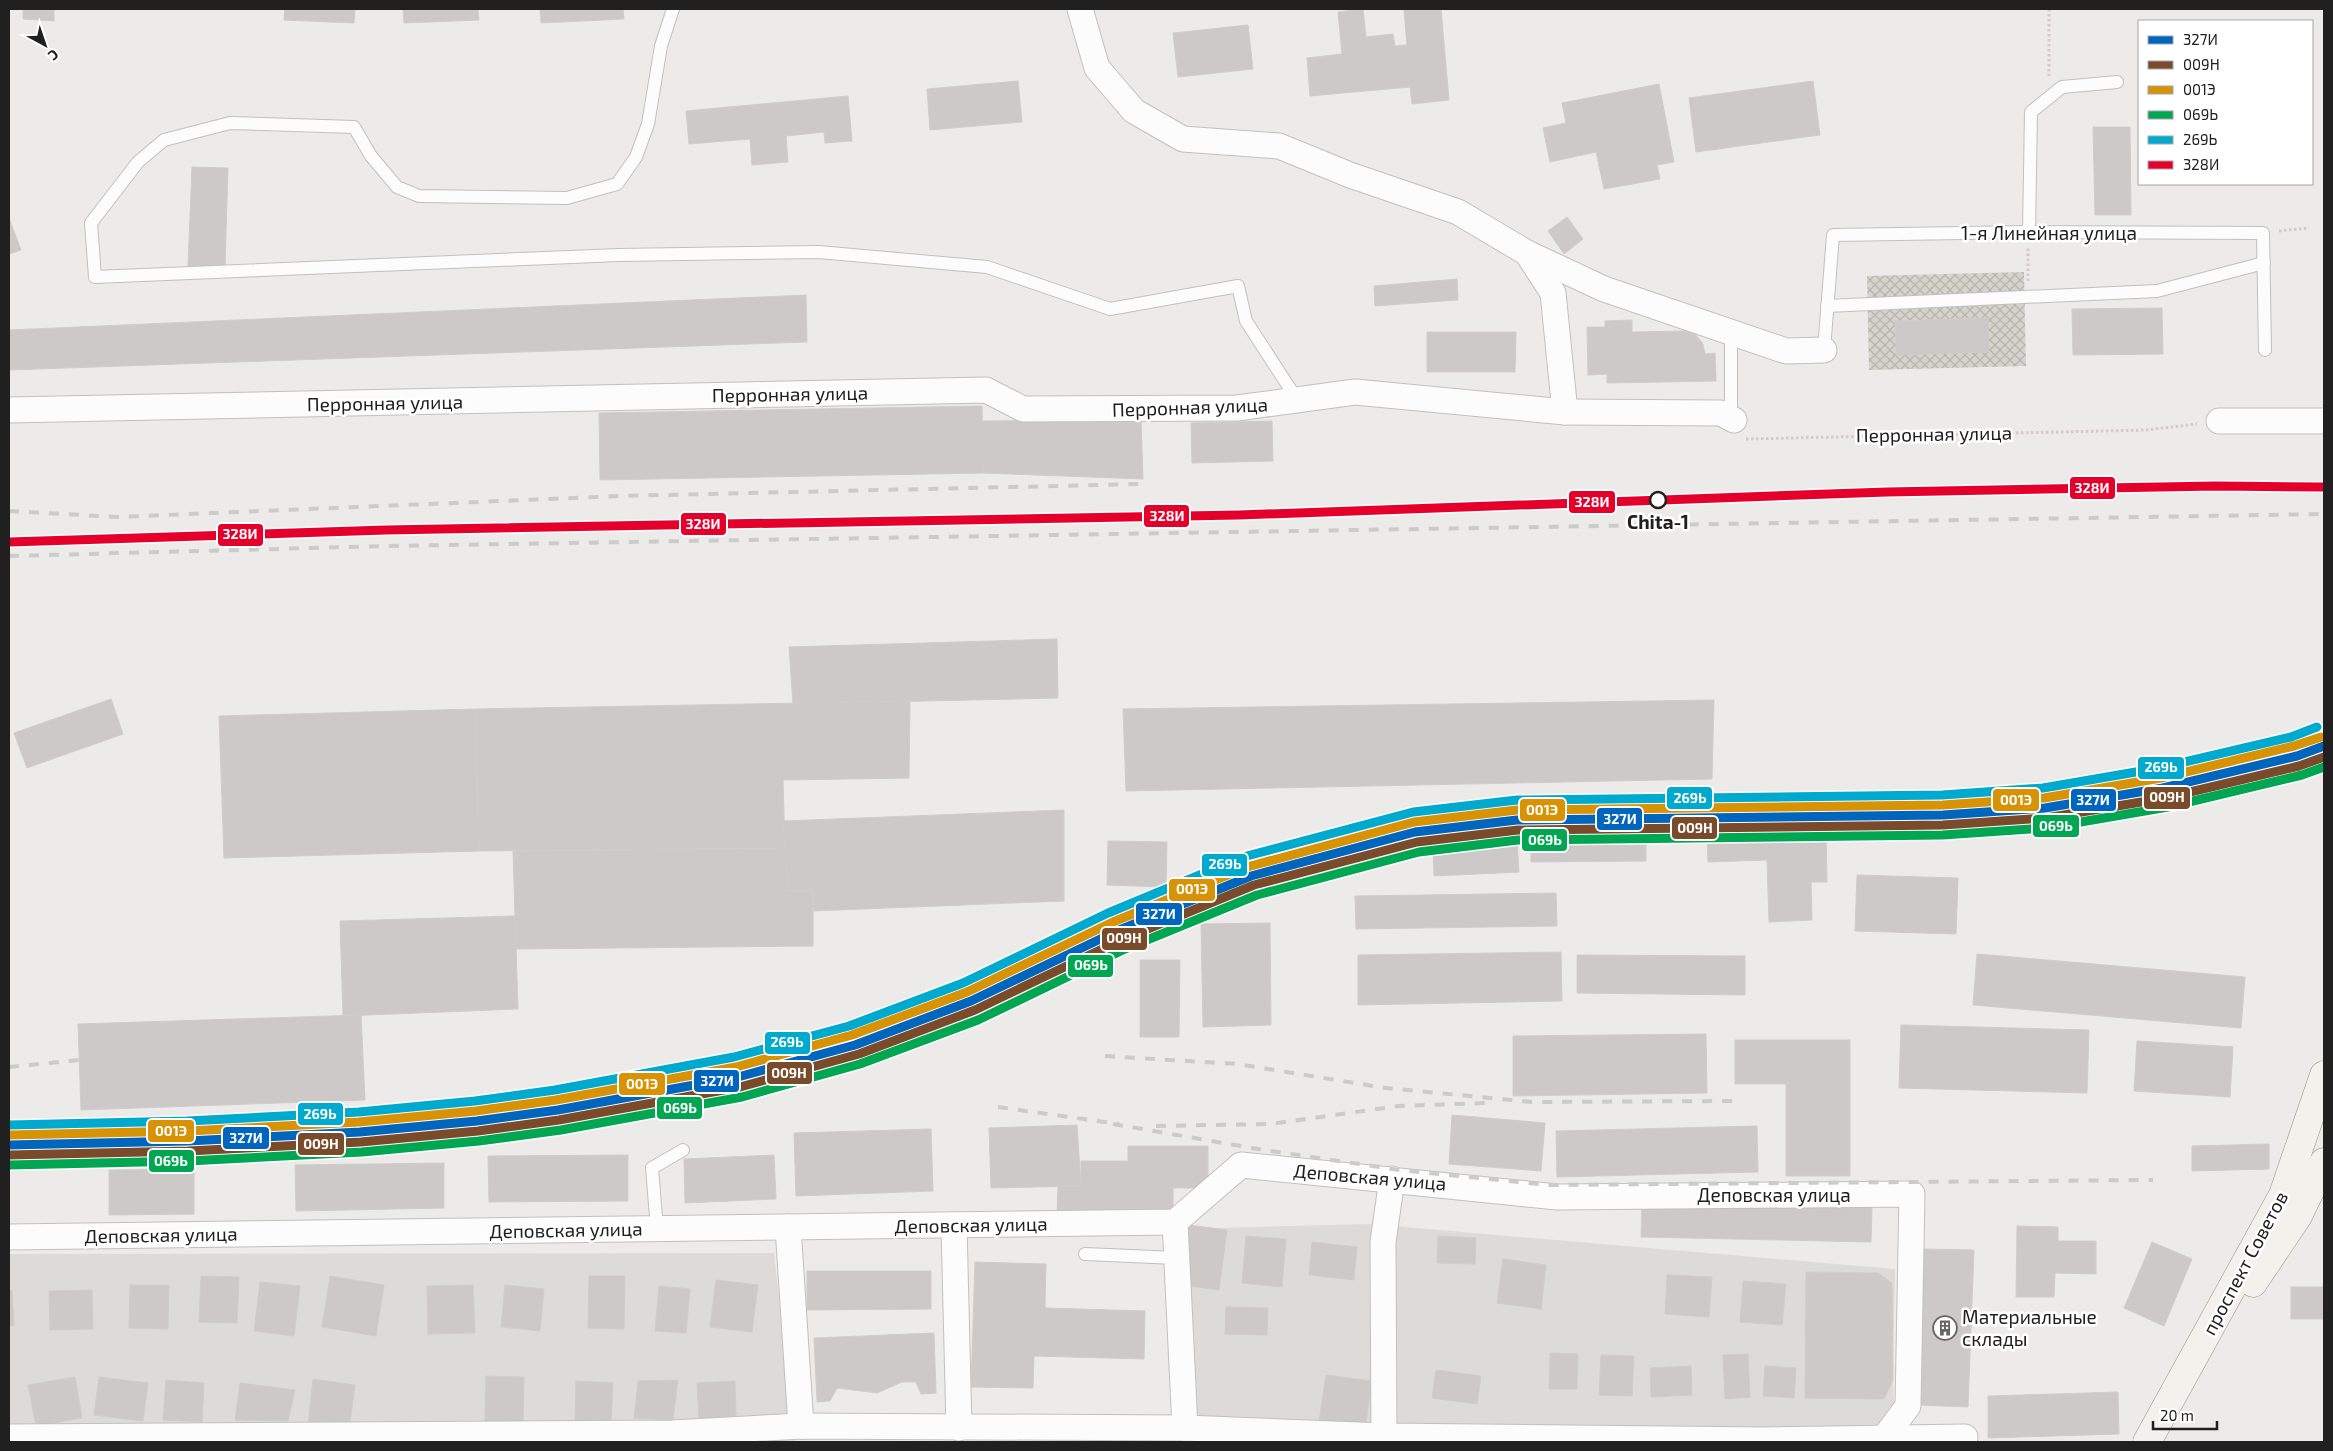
<svg xmlns="http://www.w3.org/2000/svg" width="2333" height="1451" viewBox="0 0 2333 1451" font-family="'Exo 2',sans-serif">
<style>
.residential{fill:#dddbda}
.construction{fill:url(#construction-cross-hatch)}
.building{fill:#ccc9c8;stroke:#d0ccca}
.lines{fill:none;stroke-linecap:round;stroke-linejoin:round}
.service-casing{stroke:#c1c0bf;stroke-width:14}
.minor-casing{stroke:#c1c0bf;stroke-width:27}
.secondary-casing{stroke:#969283;stroke-width:29}
.path{stroke:#d5c9ca;stroke-width:3;stroke-dasharray:2.5 2.5;stroke-linecap:butt}
.service{stroke:#fcfcfc;stroke-width:12}
.minor{stroke:#fcfcfc;stroke-width:25}
.secondary{stroke:#f3f1ec;stroke-width:28}
.rail{stroke:#cbcbca;stroke-width:4;stroke-dasharray:10 10;stroke-linecap:butt}
.rail-1-casing{stroke:#fff;stroke-width:12}
.rail-2-casing{stroke:#fff;stroke-width:12}
.rail-3-casing{stroke:#fff;stroke-width:12}
.rail-4-casing{stroke:#fff;stroke-width:12}
.rail-5-casing{stroke:#fff;stroke-width:12}
.rail-6-casing{stroke:#fff;stroke-width:12}
.rail-1{stroke:#0065bd;stroke-width:9}
.rail-2{stroke:#7a4b2a;stroke-width:9}
.rail-3{stroke:#d79205;stroke-width:9}
.rail-4{stroke:#00a651;stroke-width:9}
.rail-5{stroke:#00a9ce;stroke-width:9}
.rail-6{stroke:#e4002b;stroke-width:9}
.stop-dot{fill:#fff;stroke:#202020;stroke-width:2.5}
.labels{text-anchor:middle;stroke-width:5;stroke-linejoin:round;paint-order:stroke}
.street-label{font-size:19px;fill:#202020;stroke:#fff}
.stop-label{font-size:19px;font-weight:bold;fill:#202020;stroke:#fff}
.poi-label{font-size:19px;fill:#202020;stroke:#fff;text-anchor:start}
.line-badge{stroke:#fff;stroke-width:2}
.badge-label{font-size:14px;text-anchor:middle;font-weight:bold;fill:#fff}
</style>
<defs>
<pattern id="construction-cross-hatch" width="8" height="8" patternUnits="userSpaceOnUse" patternTransform="scale(1.25)"><rect width="8" height="8" fill="#d6d3cc"/><path d="M0 0l8 8M0 8l8-8" fill="none" stroke="#b7b5af"/></pattern>
</defs>
<rect width="100%" height="100%" fill="#edebe9"/>
<g class="residential">
<path d="M1369,1224L1895,1269L1893,1380L1895,1442H1194L1180,1229Z"/>
<path d="M774,1253L795,1442H9V1254Z"/>
</g>
<path class="construction" d="M2024,272L2026,366L1869,370L1867,276Z"/>
<g class="building">
<path d="M23,9H54V21L23,19Z"/>
<path d="M285,9H355L354,23L284,20Z"/>
<path d="M403,9H478L479,20L404,23Z"/>
<path d="M540,9H623L624,19L541,23Z"/>
<path d="M1363,9L1366,37L1393,34L1395,46L1407,45L1404,9H1441L1449,100L1412,104L1410,87L1310,96L1307,58L1342,54L1338,12Z"/>
<path d="M1248,25L1253,69L1178,77L1173,33Z"/>
<path d="M1018,81L1022,122L930,130L927,89Z"/>
<path d="M1813,81L1820,135L1696,152L1689,98Z"/>
<path d="M1659,84L1674,162L1657,165L1660,179L1604,189L1596,152L1550,162L1543,128L1566,123L1562,103Z"/>
<path d="M848,96L852,141L825,143L824,132L786,136L788,162L752,165L750,139L689,144L686,111Z"/>
<path d="M2093,127H2130L2131,215H2095Z"/>
<path d="M192,167L228,168L225,267L188,266Z"/>
<path d="M1567,217L1583,239L1564,254L1548,231Z"/>
<path d="M9,218L21,250L9,254Z"/>
<path d="M1457,279L1458,300L1375,306L1374,286Z"/>
<path d="M806,295L807,342L9,370V330Z"/>
<path d="M2162,308L2163,354L2073,355L2072,309Z"/>
<path d="M1988,318L1989,352L1896,355L1895,321Z"/>
<path d="M1632,320V332L1684,331L1695,334L1703,344L1705,354L1715,353L1716,381L1607,383V374L1588,375L1587,327H1605V321Z"/>
<path d="M1427,332H1516L1515,372H1427Z"/>
<path d="M982,406L983,473L600,480L599,413Z"/>
<path d="M1141,420L1143,479L983,473L982,421Z"/>
<path d="M1272,421L1273,461L1192,463L1191,423Z"/>
<path d="M1057,639L1058,698L793,704L789,647Z"/>
<path d="M111,699L123,734L27,768L14,733Z"/>
<path d="M1714,700L1712,779L1126,791L1123,709Z"/>
<path d="M910,701L909,778L783,780L785,848L479,851L475,709Z"/>
<path d="M475,709L479,851L224,858L219,716Z"/>
<path d="M1064,810V901L813,911V891H788L783,821Z"/>
<path d="M1826,830L1827,882H1811L1812,920L1769,922L1767,860L1708,862L1707,835Z"/>
<path d="M1646,834V861L1531,862V836Z"/>
<path d="M1108,841L1167,842L1166,887L1107,885Z"/>
<path d="M1517,841L1519,872L1434,876L1433,845Z"/>
<path d="M785,848L788,891H813V946L516,949L513,851Z"/>
<path d="M1857,875L1958,878L1956,934L1855,931Z"/>
<path d="M1556,893L1557,926L1356,929L1355,896Z"/>
<path d="M515,916L518,1009L343,1016L340,921Z"/>
<path d="M1270,923L1271,1025L1203,1027L1201,924Z"/>
<path d="M1561,952L1562,1001L1358,1005V955Z"/>
<path d="M1977,954L2245,977L2241,1028L1973,1005Z"/>
<path d="M1577,955L1745,956V995L1577,993Z"/>
<path d="M1140,960H1180L1179,1037H1140Z"/>
<path d="M361,1015L365,1100L81,1110L78,1024Z"/>
<path d="M1901,1025L2089,1030L2087,1093L1899,1088Z"/>
<path d="M1706,1034L1707,1093L1513,1096V1036Z"/>
<path d="M1735,1040H1850V1176H1786V1084H1735Z"/>
<path d="M2137,1041L2233,1047L2230,1097L2134,1091Z"/>
<path d="M1452,1115L1545,1123L1541,1171L1449,1164Z"/>
<path d="M1077,1125L1081,1186L991,1188L989,1128Z"/>
<path d="M1757,1126L1758,1172L1557,1177L1556,1131Z"/>
<path d="M931,1129L933,1191L796,1196L794,1133Z"/>
<path d="M2269,1144V1169L2192,1171V1146Z"/>
<path d="M1128,1146H1208V1188H1173V1215L1057,1214L1058,1186H1081V1161H1128Z"/>
<path d="M628,1155V1201L489,1202L488,1156Z"/>
<path d="M774,1155L776,1199L685,1203L684,1159Z"/>
<path d="M444,1163V1208L296,1211L295,1165Z"/>
<path d="M194,1169V1214L109,1215V1170Z"/>
<path d="M1642,1202L1872,1207L1871,1242L1641,1237Z"/>
<path d="M1189,1225L1227,1230L1219,1290L1181,1285Z"/>
<path d="M2017,1226L2058,1227V1241H2096V1274L2055,1273L2054,1297H2016Z"/>
<path d="M1246,1236L1286,1239L1282,1287L1242,1283Z"/>
<path d="M1438,1236L1476,1238L1475,1264L1437,1263Z"/>
<path d="M1312,1242L1357,1247L1354,1280L1309,1275Z"/>
<path d="M2152,1242L2192,1259L2164,1326L2124,1308Z"/>
<path d="M1922,1249L1974,1250L1968,1407L1916,1405Z"/>
<path d="M1503,1259L1546,1265L1541,1309L1497,1303Z"/>
<path d="M975,1262L1046,1264L1045,1308L1145,1311L1144,1359L1034,1356L1033,1388L971,1387Z"/>
<path d="M807,1271H931V1309L807,1310Z"/>
<path d="M1806,1272L1878,1273L1892,1283L1893,1380L1884,1399L1805,1398Z"/>
<path d="M1667,1275L1712,1277L1709,1317L1665,1314Z"/>
<path d="M201,1276L239,1277L237,1323L199,1322Z"/>
<path d="M330,1276L384,1285L376,1336L322,1327Z"/>
<path d="M589,1276H625L624,1329L588,1328Z"/>
<path d="M716,1280L758,1285L752,1332L710,1327Z"/>
<path d="M1743,1281L1786,1284L1782,1325L1740,1322Z"/>
<path d="M260,1282L300,1286L294,1336L254,1331Z"/>
<path d="M130,1285H169L168,1329L129,1328Z"/>
<path d="M473,1285L475,1333L428,1334L427,1286Z"/>
<path d="M505,1285L544,1289L540,1331L501,1327Z"/>
<path d="M659,1286L690,1289L686,1333L655,1331Z"/>
<rect x="2291" y="1287" width="33" height="32"/>
<path d="M9,1290H12L14,1326H9Z"/>
<path d="M92,1290L93,1329L50,1330L49,1291Z"/>
<path d="M1226,1307L1268,1308L1267,1335L1225,1334Z"/>
<path d="M934,1333L936,1393L921,1394L916,1382H902L877,1393L837,1388L830,1401L817,1402L814,1338Z"/>
<path d="M1550,1353L1578,1354L1577,1389H1549Z"/>
<path d="M1748,1354L1750,1397L1725,1399L1723,1355Z"/>
<path d="M1601,1355L1634,1356L1632,1396L1599,1395Z"/>
<path d="M1691,1366L1692,1395L1651,1397L1650,1368Z"/>
<path d="M1765,1366L1796,1368L1794,1398L1763,1396Z"/>
<path d="M1436,1370L1481,1376L1477,1404L1432,1398Z"/>
<path d="M1326,1375L1372,1381L1365,1429L1319,1422Z"/>
<path d="M486,1376L524,1377L523,1422L485,1421Z"/>
<path d="M75,1377L82,1418L36,1426L28,1385Z"/>
<path d="M99,1377L148,1383L143,1421L94,1415Z"/>
<path d="M313,1379L355,1385L350,1422L308,1425Z"/>
<path d="M166,1380L204,1383L202,1422L163,1420Z"/>
<path d="M678,1380L673,1420L634,1418L638,1381Z"/>
<path d="M576,1381L613,1383L611,1423L575,1422Z"/>
<path d="M735,1381L736,1419L699,1421L697,1383Z"/>
<path d="M240,1383L295,1390L288,1421L235,1420Z"/>
<path d="M2118,1392L2119,1434L1988,1438V1396Z"/>
</g>
<g class="lines">
<g class="service-casing">
<g id="service">
<path d="M673,9L661,46L648,124L636,157L617,184L567,198L419,196L397,187L371,156L354,127L230,123L164,140L138,162L91,223L95,277L618,255L819,252L987,267L1110,309L1238,286L1246,321L1298,401"/>
<path d="M2029,232L2031,112L2062,87L2117,82"/>
<path d="M1827,306L2157,291L2264,263"/>
<path d="M1824,350L1833,235L2029,232L2263,233L2265,350"/>
<path d="M1721,413L1731,408V332"/>
<path d="M657,1229L652,1168L683,1150"/>
<path d="M1085,1254L1176,1258"/>
</g>
</g>
<g class="minor-casing">
<g id="minor">
<path d="M1527,253L1604,289L1786,351L1824,350"/>
<path d="M9,410L986,390L1023,409L1237,408L1355,392L1565,412L1553,293L1527,253L1458,212L1350,175L1279,146L1183,139L1134,111L1097,68L1080,9"/>
<path d="M1565,412L1721,413L1734,420"/>
<path d="M2219,421H2324"/>
<path d="M1175,1222L1185,1428"/>
<path d="M954,1225L959,1428"/>
<path d="M788,1227L801,1426"/>
<path d="M9,1237L1175,1222L1241,1165L1557,1197L1912,1194L1908,1406L1884,1438"/>
<path d="M9,1437L672,1433L801,1426L1185,1428L1384,1436L1764,1440L1965,1437"/>
<path d="M1384,1442L1383,1242L1392,1179"/>
</g>
</g>
<g class="secondary-casing">
<g id="secondary">
<path d="M2253,1283L2298,1216L2324,1162"/>
<path d="M2147,1442L2283,1195L2324,1075"/>
</g>
</g>
<g class="path">
<path d="M2049,9V76"/>
<path d="M2279,231L2309,228"/>
<path d="M2028,281V248"/>
<path d="M1746,439L2146,430L2197,424"/>
</g>
<use href="#service" class="service"/>
<use href="#minor" class="minor"/>
<use href="#secondary" class="secondary"/>
<g class="rail">
<path d="M9,511L118,517L620,496L1143,484"/>
<path d="M9,556L388,546L2324,514"/>
<path d="M1105,1056L1237,1064L1386,1088L1532,1102L1737,1101"/>
<path d="M9,1067L80,1060"/>
<path d="M998,1107L1119,1124"/>
<path d="M1113,1124L1264,1150L1400,1170L1548,1185L2153,1180"/>
<path d="M1156,1126L1270,1124L1399,1106L1487,1103"/>
</g>
<g class="rail-1-casing">
<path id="rail-1" d="M9,1145L188,1141L360,1132L477,1121L558,1110L738,1077L855,1045L971,1001L1117,931L1251,876L1415,832L1517,820L1943,815L2045,808L2163,788L2297,756L2324,746"/>
</g>
<g class="rail-2-casing">
<path id="rail-2" d="M9,1155L188,1151L361,1142L478,1131L559,1120L740,1087L859,1054L975,1010L1121,940L1254,885L1417,842L1518,830L1943,825L2046,818L2165,798L2299,766L2324,757"/>
</g>
<g class="rail-3-casing">
<path id="rail-3" d="M9,1135L188,1131L359,1122L476,1111L556,1100L736,1067L852,1035L967,992L1113,922L1247,867L1414,822L1517,810L1943,805L2044,798L2161,778L2294,746L2321,737"/>
</g>
<g class="rail-4-casing">
<path id="rail-4" d="M9,1165L188,1161L362,1152L479,1141L561,1130L742,1097L860,1064L978,1020L1125,949L1257,895L1419,852L1518,840L1943,835L2046,828L2168,807L2302,775L2324,767"/>
</g>
<g class="rail-5-casing">
<path id="rail-5" d="M9,1125L187,1121L359,1112L475,1101L555,1090L734,1057L849,1026L963,983L1108,913L1243,857L1413,812L1517,800L1942,795L2043,788L2159,768L2291,737L2317,727"/>
</g>
<g class="rail-6-casing">
<path id="rail-6" d="M9,542L386,530L1239,515L1887,492L2216,486L2324,487"/>
</g>
<use href="#rail-1" class="rail-1"/>
<use href="#rail-2" class="rail-2"/>
<use href="#rail-3" class="rail-3"/>
<use href="#rail-4" class="rail-4"/>
<use href="#rail-5" class="rail-5"/>
<use href="#rail-6" class="rail-6"/>
</g>
<defs>
<g id="building-ring" transform="scale(1.25)"><circle r="9.5" fill="#fff" stroke="#686766" stroke-width="1.5"/><path d="M-4-6H4V6H1V3H-1V6H-4ZM-2.5-4.3h1.7v1.8h-1.7ZM.8-4.3h1.7v1.8H.8ZM-2.5-1h1.7V.8h-1.7ZM.8-1h1.7V.8H.8Z" fill="#686766"/></g>
</defs>
<g fill-rule="evenodd">
<use href="#building-ring" x="1945" y="1328"/>
</g>
<circle class="stop-dot" cx="1658" cy="500" r="8"/>
<g class="labels">
<g class="street-label">
<text x="2049" y="240">1-я Линейная улица</text>
<text transform="translate(790 394) rotate(-1)" y="7">Перронная улица</text>
<text transform="translate(385 403) rotate(-1)" y="7">Перронная улица</text>
<text transform="translate(1190 407) rotate(-2)" y="7">Перронная улица</text>
<text transform="translate(1934 434) rotate(-1)" y="7">Перронная улица</text>
<text transform="translate(1370 1177) rotate(5)" y="7">Деповская улица</text>
<text x="1774" y="1202">Деповская улица</text>
<text transform="translate(971 1225) rotate(-1)" y="7">Деповская улица</text>
<text transform="translate(566 1230) rotate(-1)" y="7">Деповская улица</text>
<text transform="translate(161 1235) rotate(-1)" y="7">Деповская улица</text>
<text transform="translate(2245 1263) rotate(-62)" y="7">проспект Советов</text>
</g>
<g class="stop-label">
<text x="1658" y="529">Chita-1</text>
</g>
<g class="poi-label">
<text x="1962" y="1324">Материальные<tspan x="1962" dy="22">склады</tspan></text>
</g>
</g>
<g class="line-badge">
<rect x="2069" y="476" width="47" height="24" rx="5" fill="#e4002b"/>
<rect x="1568" y="490" width="48" height="24" rx="5" fill="#e4002b"/>
<rect x="1143" y="504" width="47" height="24" rx="5" fill="#e4002b"/>
<rect x="680" y="512" width="47" height="24" rx="5" fill="#e4002b"/>
<rect x="217" y="523" width="47" height="24" rx="5" fill="#e4002b"/>
<rect x="2137" y="756" width="48" height="24" rx="5" fill="#00a9ce"/>
<rect x="2143" y="786" width="48" height="24" rx="5" fill="#7a4b2a"/>
<rect x="1666" y="786" width="47" height="24" rx="5" fill="#00a9ce"/>
<rect x="2070" y="788" width="47" height="24" rx="5" fill="#0065bd"/>
<rect x="1992" y="788" width="48" height="24" rx="5" fill="#d79205"/>
<rect x="1519" y="798" width="47" height="24" rx="5" fill="#d79205"/>
<rect x="1596" y="807" width="47" height="24" rx="5" fill="#0065bd"/>
<rect x="2032" y="814" width="48" height="24" rx="5" fill="#00a651"/>
<rect x="1671" y="816" width="47" height="24" rx="5" fill="#7a4b2a"/>
<rect x="1521" y="828" width="47" height="24" rx="5" fill="#00a651"/>
<rect x="1201" y="853" width="47" height="24" rx="5" fill="#00a9ce"/>
<rect x="1168" y="878" width="48" height="24" rx="5" fill="#d79205"/>
<rect x="1135" y="902" width="48" height="24" rx="5" fill="#0065bd"/>
<rect x="1101" y="927" width="47" height="24" rx="5" fill="#7a4b2a"/>
<rect x="1067" y="954" width="47" height="24" rx="5" fill="#00a651"/>
<rect x="764" y="1031" width="47" height="24" rx="5" fill="#00a9ce"/>
<rect x="766" y="1061" width="47" height="24" rx="5" fill="#7a4b2a"/>
<rect x="693" y="1069" width="47" height="24" rx="5" fill="#0065bd"/>
<rect x="618" y="1072" width="48" height="24" rx="5" fill="#d79205"/>
<rect x="656" y="1096" width="47" height="24" rx="5" fill="#00a651"/>
<rect x="297" y="1102" width="47" height="24" rx="5" fill="#00a9ce"/>
<rect x="147" y="1119" width="48" height="24" rx="5" fill="#d79205"/>
<rect x="222" y="1126" width="48" height="24" rx="5" fill="#0065bd"/>
<rect x="297" y="1132" width="48" height="24" rx="5" fill="#7a4b2a"/>
<rect x="148" y="1149" width="47" height="24" rx="5" fill="#00a651"/>
</g>
<g class="badge-label">
<text x="2092" y="493">328И</text>
<text x="1592" y="507">328И</text>
<text x="1167" y="521">328И</text>
<text x="703" y="529">328И</text>
<text x="240" y="539">328И</text>
<text x="2161" y="772">269Ь</text>
<text x="2167" y="802">009Н</text>
<text x="1690" y="803">269Ь</text>
<text x="2093" y="805">327И</text>
<text x="2016" y="805">001Э</text>
<text x="1542" y="815">001Э</text>
<text x="1620" y="824">327И</text>
<text x="2056" y="831">069Ь</text>
<text x="1695" y="833">009Н</text>
<text x="1545" y="845">069Ь</text>
<text x="1225" y="869">269Ь</text>
<text x="1192" y="894">001Э</text>
<text x="1159" y="919">327И</text>
<text x="1124" y="943">009Н</text>
<text x="1091" y="970">069Ь</text>
<text x="787" y="1047">269Ь</text>
<text x="789" y="1078">009Н</text>
<text x="717" y="1086">327И</text>
<text x="642" y="1089">001Э</text>
<text x="680" y="1113">069Ь</text>
<text x="320" y="1119">269Ь</text>
<text x="171" y="1136">001Э</text>
<text x="246" y="1143">327И</text>
<text x="321" y="1149">009Н</text>
<text x="171" y="1166">069Ь</text>
</g>
<rect width="2333" height="1451" fill="none" stroke="#202020" stroke-width="20"/>
<rect x="2138" y="20" width="175" height="165" fill="#ffffff" stroke="#a6a6a6"/>
<rect x="2148" y="36" width="25" height="8" fill="#0065bd" stroke="#a6a6a6"/>
<text x="2183" y="45" font-size="15" fill="#202020">327И</text>
<rect x="2148" y="61" width="25" height="8" fill="#7a4b2a" stroke="#a6a6a6"/>
<text x="2183" y="70" font-size="15" fill="#202020">009Н</text>
<rect x="2148" y="86" width="25" height="8" fill="#d79205" stroke="#a6a6a6"/>
<text x="2183" y="95" font-size="15" fill="#202020">001Э</text>
<rect x="2148" y="111" width="25" height="8" fill="#00a651" stroke="#a6a6a6"/>
<text x="2183" y="120" font-size="15" fill="#202020">069Ь</text>
<rect x="2148" y="136" width="25" height="8" fill="#00a9ce" stroke="#a6a6a6"/>
<text x="2183" y="145" font-size="15" fill="#202020">269Ь</text>
<rect x="2148" y="161" width="25" height="8" fill="#e4002b" stroke="#a6a6a6"/>
<text x="2183" y="170" font-size="15" fill="#202020">328И</text>
<g transform="translate(45 45) rotate(140)" stroke="#ffffff" stroke-width="4" paint-order="stroke">
<path d="M0-4L9 19L0 12L-9 19Z" fill="#202020"/>
<text y="-8" font-size="14" font-weight="bold" text-anchor="middle" fill="#202020">С</text>
</g>
<path d="M2153 1421v8h64v-8" fill="none" stroke="#202020" stroke-width="2.5"/>
<text x="2160" y="1421" font-size="15" fill="#202020" stroke="#ffffff" stroke-width="4" paint-order="stroke">20 m</text>
</svg>
